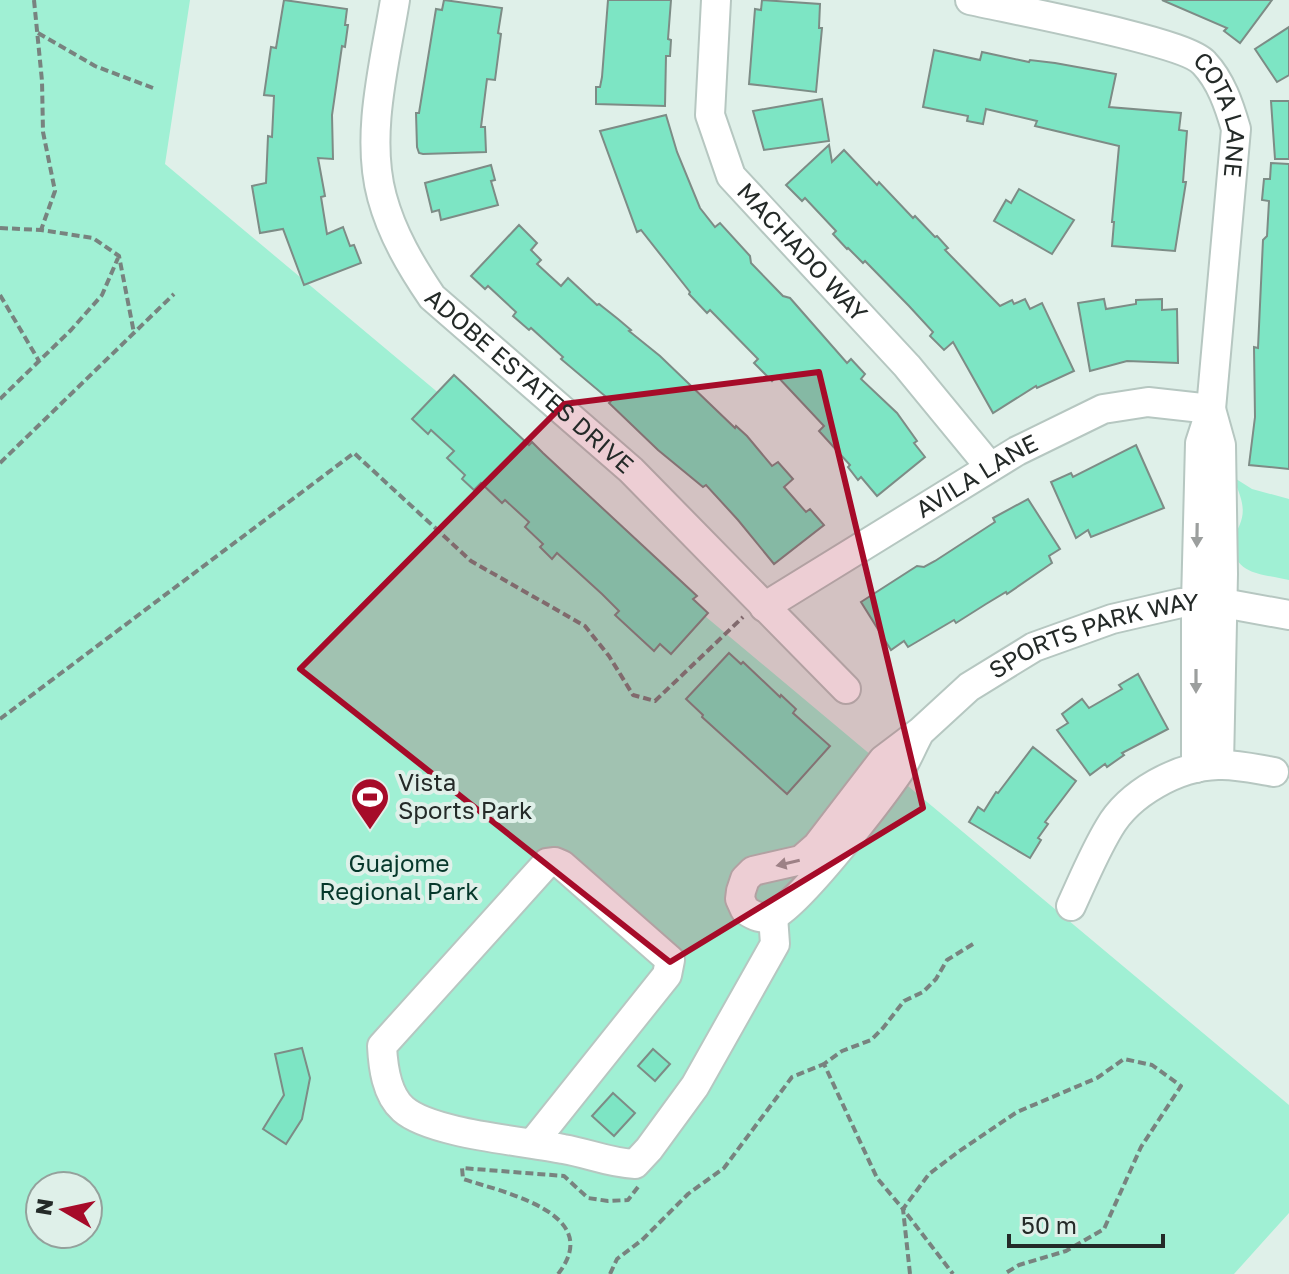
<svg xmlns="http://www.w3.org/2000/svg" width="1289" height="1274" viewBox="0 0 1289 1274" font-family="'Golos Text',sans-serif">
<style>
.green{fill:#a0f0d4;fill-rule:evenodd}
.building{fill:#7de5c4;stroke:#7d8c86;stroke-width:2}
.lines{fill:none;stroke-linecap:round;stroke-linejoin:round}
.minor-casing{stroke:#b6c7c1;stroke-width:32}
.path{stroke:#78837f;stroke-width:4;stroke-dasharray:8 4;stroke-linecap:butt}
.minor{stroke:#fff;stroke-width:28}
.oneway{fill:#9c9f9e}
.marked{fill:#a60b29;fill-opacity:0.2;stroke:#a60b29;stroke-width:6;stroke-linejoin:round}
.labels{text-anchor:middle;stroke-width:8;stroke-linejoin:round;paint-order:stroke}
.street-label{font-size:24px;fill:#242a28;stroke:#dff0e9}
.poi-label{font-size:24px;fill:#242a28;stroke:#dff0e9;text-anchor:start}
.park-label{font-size:24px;fill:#06382b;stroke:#dff0e9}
</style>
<rect width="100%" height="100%" fill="#dff0e9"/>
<g class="green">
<path d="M0,0H190L165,164L1289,1105V1213L1234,1274H0ZM40,1186H88V1234H40Z"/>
<path d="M1233,477L1252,489L1289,499V580C1261,573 1238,577 1230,543C1248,514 1245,507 1233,477Z"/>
</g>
<g class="building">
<path d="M284,0L347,9L345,25H348L345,47L342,46L332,115L333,159L318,158L325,196L321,197L327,234L343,227L350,246L354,245L361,263L304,285L283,229L260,233L252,186L266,183L268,136L272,137L274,96L264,95L271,47L276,48Z"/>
<path d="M444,0L502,8L498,33L501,34L495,80L487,79L481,127H485L486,152L423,154L419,153L417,147L416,113H419L436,9L442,10Z"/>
<path d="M608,0H671L668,39L671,40L670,56H666L665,106L596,104V87H600L602,77Z"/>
<path d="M762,0L820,4L819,28H822L816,92L749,84L755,9L761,10Z"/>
<path d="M1162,0H1272L1240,43L1224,31L1227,28Z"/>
<path d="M1289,27V75L1277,82L1255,49Z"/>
<path d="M934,50L980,60L982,52L1029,62L1030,60L1055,63L1116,74L1109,107L1181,113L1179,130L1187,131L1183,182H1186L1175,251L1112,246L1114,222H1112L1119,146L1035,126L1037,121L986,109L983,124L967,121L968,116L923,107Z"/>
<path d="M822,99L829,141L764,150L753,111Z"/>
<path d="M1271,101H1289V159H1275Z"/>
<path d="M666,115L677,152L700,208L715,227L720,223L750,256L751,263L783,296L790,298L847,363L851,359L865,374L861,379L897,413L917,441L914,443L925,457L877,496L861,477L858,480L848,467L850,465L819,431L824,426L777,376L772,381L754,363L758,359L710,310L707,313L689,294L690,292L641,230L637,232L600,131Z"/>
<path d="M829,145L832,162L844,150L877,185L879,182L913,218L915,216L935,237L937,236L948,248L945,250L1000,306L1012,300L1014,304L1025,299L1030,309L1042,303L1074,371L1037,388L1036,386L993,413L953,342L944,350L930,336L933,332L909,306L865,261L863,263L848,248L847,249L833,234L836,231L805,198L802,201L786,185Z"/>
<path d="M1271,163L1289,164V469L1249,465L1255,417L1254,347L1258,348L1263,240L1267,236L1269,201L1262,200L1264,179H1270Z"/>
<path d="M491,165L495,180L491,181L498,205L441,220L439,210L432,212L425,183Z"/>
<path d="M1019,189L1074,220L1052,254L994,221L1006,200L1011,203Z"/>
<path d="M519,225L537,243L531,250L541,260L537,264L561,286L568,278L597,305L599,304L618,319L631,330L629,331L660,356L735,428L736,426L747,436L772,466L778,462L793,479L784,487L806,512L810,509L824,525L774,564L738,520L706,485L703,487L658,450L609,403L611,401L561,359L563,357L531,328L529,330L513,316L516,312L488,286L485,289L471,276Z"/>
<path d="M1104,299L1106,309L1136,304V300L1162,299V310L1177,309L1178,363L1127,361L1090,371L1078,303Z"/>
<path d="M454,375L529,445L532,442L543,453L697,596L693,599L708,613L671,654L660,644L654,651L615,615L619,611L602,594L557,553L552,559L540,547L543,544L525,527L529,522L505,500L502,503L481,483L474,490L462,479L465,475L447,458L454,451L431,430L428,434L412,419Z"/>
<path d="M1136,445L1164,508L1091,537L1088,530L1076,538L1051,482L1071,473L1073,477Z"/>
<path d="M1028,499L1060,549L1049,556L1052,563L1007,594L1006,592L986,604L956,623L954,620L908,647L904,641L891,650L861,602L917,566L924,567L935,561L995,522L993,518Z"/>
<path d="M729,653L741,664L743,662L780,697L781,695L796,709L793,713L830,746L787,794L702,717L703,715L686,699Z"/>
<path d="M1138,674L1168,729L1122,753L1124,755L1107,767L1105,764L1090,775L1057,730L1068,723L1062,714L1082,699L1089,708L1122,689L1119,685Z"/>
<path d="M1033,747L1076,781L1045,822L1048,824L1038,838L1041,840L1030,858L969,822L978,807L984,811L996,792L998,793Z"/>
<path d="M302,1048L310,1078L302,1119L286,1144L263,1129L284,1095L275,1054Z"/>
<path d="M653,1049L670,1064L655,1081L638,1066Z"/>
<path d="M613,1093L635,1113L614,1136L592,1116Z"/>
</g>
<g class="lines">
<g class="minor-casing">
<g id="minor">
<path id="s1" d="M395,0C385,62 365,135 382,197C392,234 411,266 432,297L631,470L846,689"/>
<path id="s2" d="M716,0L710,115L731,176L907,366L990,467"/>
<path id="s3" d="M970,0C1009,9 1185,41 1204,63C1221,81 1229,105 1236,129L1211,409L1200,443L1196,603V768"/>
<path d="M1211,409L1221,445L1223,574L1219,765"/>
<path id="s4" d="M764,607L1017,451L1103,409L1148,402L1211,409"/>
<path id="s5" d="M920,732C913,744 908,758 900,770C881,798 799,905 773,916C762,920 754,916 745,910L740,899L741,891L745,879L753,871L801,860L817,846L883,760L920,732L969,687L1034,647L1112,619L1181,603H1223L1289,615"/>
<path d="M1071,906C1083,880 1094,853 1109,828C1129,793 1178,766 1218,765C1236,764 1256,769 1274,772"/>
<path d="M532,1144L667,975L670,960L562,865L555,862L547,863L382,1046C383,1066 386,1094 403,1109C431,1134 525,1141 563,1149C588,1153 609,1163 635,1164L649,1149L695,1086L775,944L773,916"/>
</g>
</g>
<g class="path">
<path d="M34,0L42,81L43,132L55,191L41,230"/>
<path d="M38,33L95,66L153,88"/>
<path d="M0,228L41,230L93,238L119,256L134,333"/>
<path d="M0,295L39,361"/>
<path d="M0,399L71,330L102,295L118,258"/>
<path d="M0,463L174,294"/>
<path d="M0,719L354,453L471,561L585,626L609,656L633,695L655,701L743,617"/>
<path d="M973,944L947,960L936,979L923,992L904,1001L883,1028L871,1040L842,1051L824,1064L877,1178L903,1209L929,1174L958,1152L1017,1112L1097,1078L1124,1059L1152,1065L1181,1086L1141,1147L1104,1229L1066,1251L1019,1265L1004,1274"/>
<path d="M558,1274C606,1213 502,1192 463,1179L462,1168L564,1176L588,1198L608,1201L628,1200L638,1187"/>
<path d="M610,1274L617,1259L642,1240L688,1194L724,1168L792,1077L824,1064"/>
<path d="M910,1274L903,1209L953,1274"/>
</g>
<use href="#minor" class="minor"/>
</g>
<defs><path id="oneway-solid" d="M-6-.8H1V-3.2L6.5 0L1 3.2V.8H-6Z" transform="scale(2)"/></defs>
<g class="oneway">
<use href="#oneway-solid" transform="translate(1197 535) rotate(91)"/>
<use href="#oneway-solid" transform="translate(1196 681) rotate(90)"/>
<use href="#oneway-solid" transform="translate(788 863) rotate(167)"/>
</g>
<path class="marked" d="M819,372L923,808L670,962L300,669L564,404Z"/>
<defs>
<g id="stadium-pin" transform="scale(2)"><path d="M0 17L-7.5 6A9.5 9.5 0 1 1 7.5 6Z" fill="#a60b29" stroke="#dff0e9"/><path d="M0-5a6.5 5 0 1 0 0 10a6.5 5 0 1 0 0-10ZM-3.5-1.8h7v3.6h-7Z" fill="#fff"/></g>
</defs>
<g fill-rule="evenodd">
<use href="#stadium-pin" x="370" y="797"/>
</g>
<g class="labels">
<g class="street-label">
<text dy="8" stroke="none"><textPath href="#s3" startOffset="300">COTA LANE</textPath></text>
<text dy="8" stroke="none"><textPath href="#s2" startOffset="284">MACHADO WAY</textPath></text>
<text dy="8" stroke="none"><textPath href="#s1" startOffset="440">ADOBE ESTATES DRIVE</textPath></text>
<text dy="8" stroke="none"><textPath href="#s4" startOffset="250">AVILA LANE</textPath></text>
<text dy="8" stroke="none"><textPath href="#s5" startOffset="740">SPORTS PARK WAY</textPath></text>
</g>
<g class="poi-label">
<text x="398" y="791">Vista<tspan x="398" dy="28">Sports Park</tspan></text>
</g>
<g class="park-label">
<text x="399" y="872">Guajome<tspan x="399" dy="28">Regional Park</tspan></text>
</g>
</g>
<g transform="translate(64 1210) rotate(279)"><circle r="38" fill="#dff0e9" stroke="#94a19c" stroke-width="2"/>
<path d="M0-6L14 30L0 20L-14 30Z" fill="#a60b29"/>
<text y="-12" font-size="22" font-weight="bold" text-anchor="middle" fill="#242a28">N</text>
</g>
<path d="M1009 1234v12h154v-12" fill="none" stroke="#242a28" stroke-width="4"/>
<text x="1021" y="1234" font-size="24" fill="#242a28" stroke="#dff0e9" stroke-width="6" paint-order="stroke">50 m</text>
</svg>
